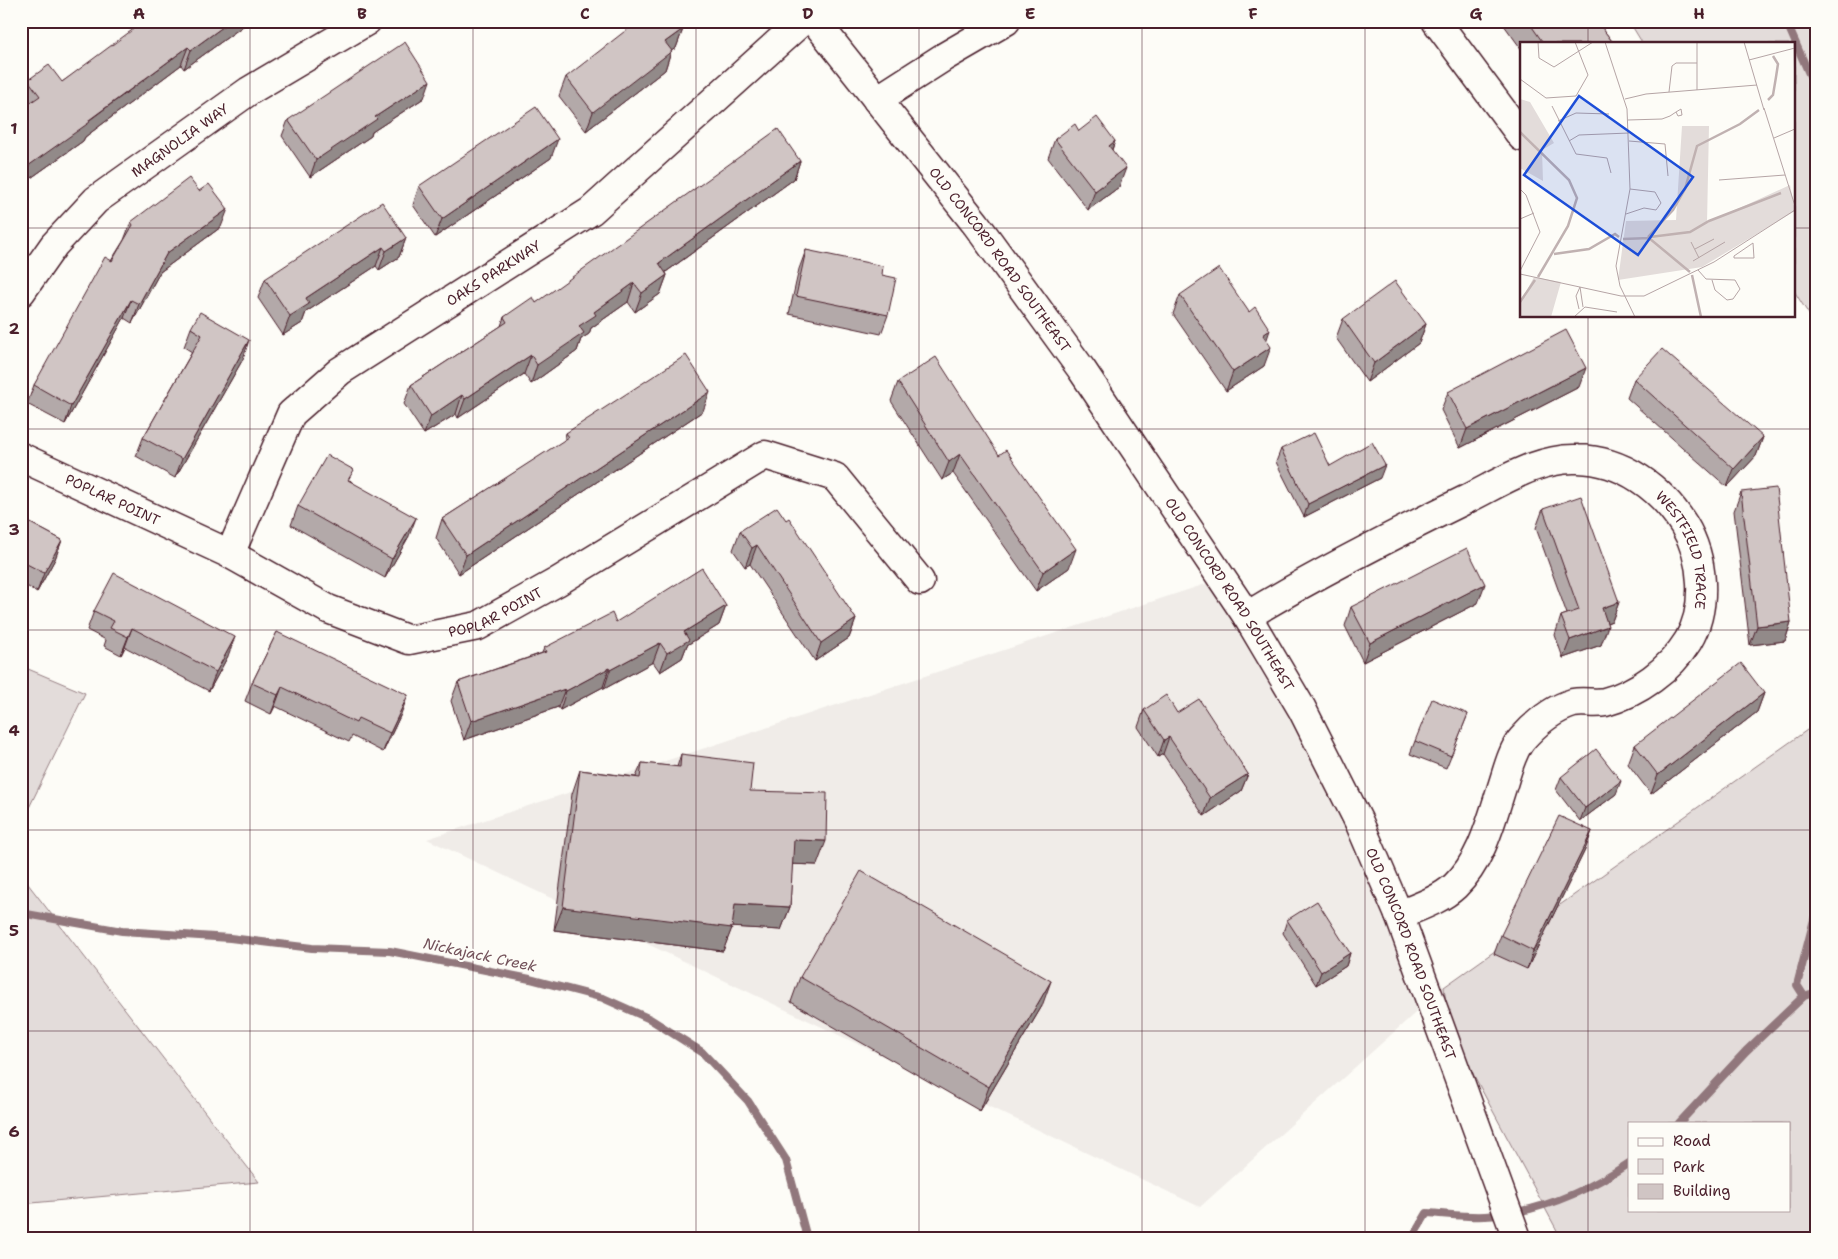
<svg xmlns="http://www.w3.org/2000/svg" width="1838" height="1259" viewBox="0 0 1838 1259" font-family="'Shantell Sans',sans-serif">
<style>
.built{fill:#f0ece8}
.green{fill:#e3dcda;stroke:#967e82;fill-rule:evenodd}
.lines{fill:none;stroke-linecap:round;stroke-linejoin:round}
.stream{stroke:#91777b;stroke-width:8}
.minor-casing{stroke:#4a1f2b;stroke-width:31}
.minor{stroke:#fdfcf7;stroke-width:28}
.wall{fill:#b3a9a9;stroke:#4a1f2b}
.shaded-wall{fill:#928a89;stroke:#4a1f2b}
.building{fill:#d0c5c4;stroke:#4a1f2b}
.grid{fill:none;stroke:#4a1f2b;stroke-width:1;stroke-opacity:0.55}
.labels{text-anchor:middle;stroke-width:4;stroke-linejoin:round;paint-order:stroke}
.street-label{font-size:14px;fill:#4a1f2b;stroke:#fdfcf7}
.water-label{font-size:15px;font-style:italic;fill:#73525a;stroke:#fdfcf7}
.inset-river{fill:none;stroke:#c0b1b1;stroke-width:2.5}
.inset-road{fill:none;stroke:#b5a4a5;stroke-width:1}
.view{fill:#1d4ed8;fill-opacity:0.15;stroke:#1d4ed8;stroke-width:2.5}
.inset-edge{fill:none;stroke:#4a1f2b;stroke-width:2.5}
.neatline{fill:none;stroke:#4a1f2b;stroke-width:2}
.grid-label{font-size:16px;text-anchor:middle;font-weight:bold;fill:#4a1f2b}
</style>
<rect width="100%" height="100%" fill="#fdfcf7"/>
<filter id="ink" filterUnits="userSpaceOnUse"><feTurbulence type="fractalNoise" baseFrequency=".02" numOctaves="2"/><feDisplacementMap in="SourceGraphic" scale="10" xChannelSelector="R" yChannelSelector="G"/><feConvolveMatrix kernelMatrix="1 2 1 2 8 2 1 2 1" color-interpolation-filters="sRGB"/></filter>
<g filter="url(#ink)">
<path class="built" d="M1221,579L1444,987L1200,1207L427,839Z"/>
<g class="green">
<path d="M1629,21H1817V327L1794,291V44H1643Z"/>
<path d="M21,666L85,693L21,824Z"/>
<path d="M1817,723V1238H1561L1449,1029L1444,987ZM1629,1123H1789V1210H1629Z"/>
<path d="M21,875L259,1182L21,1204Z"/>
</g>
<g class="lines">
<g class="stream">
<path d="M1786,21L1817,92"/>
<path d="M21,913L122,931L230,938L312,948L390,951L530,979L603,998L650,1019L702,1052L748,1101L786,1160L807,1238"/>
<path d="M1804,996L1797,985L1817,908"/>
<path d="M1679,1123L1746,1051L1804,996L1817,992"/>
<path d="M1412,1238L1427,1213C1446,1214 1466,1217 1485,1216C1538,1213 1586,1192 1629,1163"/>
</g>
<g class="minor-casing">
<g id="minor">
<path id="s1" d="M815,21L976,224L1082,370L1247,616L1302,709L1359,822L1399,915L1517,1238"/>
<path d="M1436,21L1522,137"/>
<path d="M877,100L944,57L1006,21"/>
<path id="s2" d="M21,292L54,245L96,200L249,91L367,21"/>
<path id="s3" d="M21,457L230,554L328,609L409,640L478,626L557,582L765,455L835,477L920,581"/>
<path id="s4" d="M230,554L291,414L340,371L591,211L802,21"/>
<path id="s5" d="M1247,616C1318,573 1391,536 1465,500C1500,483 1538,457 1578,459C1623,460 1661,488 1684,525C1704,558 1708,607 1688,641C1670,670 1638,693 1605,702C1595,704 1583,701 1573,703C1553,709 1536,723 1522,739C1512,750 1507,772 1502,787C1491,821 1482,860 1455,886C1440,900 1418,907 1399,915"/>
</g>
</g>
<use href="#minor" class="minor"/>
</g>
<g class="wall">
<path d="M250,21L184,69L181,65L85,137L83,141L21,185V109L26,105L21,99L28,80L62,82L145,26Z"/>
<path d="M1501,21H1597L1614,44H1522V50Z"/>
<path d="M683,29L676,48L671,51L665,70L586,131L559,96L566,77Z"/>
<path d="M424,98L372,132L371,136L310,177L282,136L288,120Z"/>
<path d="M1079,131L1115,141L1112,150L1119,187L1088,210L1048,158L1055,139Z"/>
<path d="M551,158L435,237L413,205L419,186Z"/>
<path d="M800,161L794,179L666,272L667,275L660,294L635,312L628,302L591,328L589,334L581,339L577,351L531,384L524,374L458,418L456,414L424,434L404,404L411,385L501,326L504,317L536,303Z"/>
<path d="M131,222L221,227L160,272L132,323L124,318L65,424L27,404L34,385L124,240Z"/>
<path d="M406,238L399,257L379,270L376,266L306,312L302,323L283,335L258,298L265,279Z"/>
<path d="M806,250L882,275L888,315L881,334L789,314L799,269Z"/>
<path d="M1180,295L1266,341L1264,366L1226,391L1173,314Z"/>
<path d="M1343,319L1426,324L1419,343L1367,382L1336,338Z"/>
<path d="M191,328L243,359L175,478L136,456L143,438L192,352L184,347Z"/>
<path d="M1634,379L1763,437L1756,456L1727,487L1627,398Z"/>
<path d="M898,382L1069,568L1036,591L953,473L942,480L891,401Z"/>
<path d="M1579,387L1460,448L1441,410L1448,392Z"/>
<path d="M703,411L459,574L436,538L442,519L564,441L566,433Z"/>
<path d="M1281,449L1330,466L1380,478L1304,517L1276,462Z"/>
<path d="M350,480L409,536L385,578L291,525L298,506Z"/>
<path d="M1741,492L1791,622L1785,641L1750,645L1734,511Z"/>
<path d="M1543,509L1619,602L1612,621L1607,623L1601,645L1563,658L1555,635L1561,616L1567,614L1536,528Z"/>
<path d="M21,518L62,540L55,559L37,592L21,583Z"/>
<path d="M786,520L856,619L849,638L815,661L750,564L745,567L733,550L740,531Z"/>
<path d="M1478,603L1363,662L1345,626L1351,607Z"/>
<path d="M726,606L719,625L687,645L682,658L660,672L653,662L604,689L603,687L560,710L558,707L464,740L451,701L458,682L542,653L544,648L616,622Z"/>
<path d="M94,611L228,656L209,691L125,647L121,655L104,646L106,640L87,630Z"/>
<path d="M277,632L401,714L383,752L352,736L349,742L275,706L271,714L245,701L252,683Z"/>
<path d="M1764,693L1757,712L1651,794L1628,764L1635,745Z"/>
<path d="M1144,710L1177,713L1248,774L1241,791L1204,816L1163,754L1158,757L1138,727Z"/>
<path d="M1468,714L1446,768L1410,754L1415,741Z"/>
<path d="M681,754L750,791L817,865L792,864L790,907L781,930L732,927L723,951L554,930L572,794L580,770L636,777L642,763L677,767Z"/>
<path d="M1561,777L1616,794L1580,821L1556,790Z"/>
<path d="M1592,831L1585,850L1527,969L1494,954L1501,935Z"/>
<path d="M1287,920L1350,953L1346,966L1316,985L1283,933Z"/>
<path d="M800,977L1042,1006L980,1111L791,1002Z"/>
</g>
<g class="shaded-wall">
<path d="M231,21H250L184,69L191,50Z"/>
<path d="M683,29L676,48L671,51L665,70L586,131L593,112L665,42Z"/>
<path d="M188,47L181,65L85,137L83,141L21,185V171Z"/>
<path d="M430,81L424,98L372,132L371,136L310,177L316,160L375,117Z"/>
<path d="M558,139L551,158L435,237L442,219Z"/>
<path d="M1115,141L1108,160L1109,146Z"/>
<path d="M800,161L794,179L652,282L659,263Z"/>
<path d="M1126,168L1119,187L1088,210L1095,191Z"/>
<path d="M228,209L221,227L160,272L132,323L139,304L167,253Z"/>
<path d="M406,238L399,257L379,270L386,251Z"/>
<path d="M383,247L376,266L306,312L302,323L283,335L290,316L306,298Z"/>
<path d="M667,275L660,294L635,312L642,293Z"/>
<path d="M634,283L628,302L591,328L589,334L581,339L577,351L531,384L537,365L579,326L594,312Z"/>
<path d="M131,300L124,318L65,424L71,406Z"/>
<path d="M1426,324L1419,343L1367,382L1374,363Z"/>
<path d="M1270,330L1264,348L1263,335Z"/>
<path d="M249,340L243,359L175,478L182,459Z"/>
<path d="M1271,347L1264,366L1226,391L1233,372Z"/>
<path d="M531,355L524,374L458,418L465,399Z"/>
<path d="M1586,368L1579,387L1460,448L1467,429Z"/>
<path d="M710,392L703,411L459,574L466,555Z"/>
<path d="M462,395L456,414L424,434L431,416Z"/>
<path d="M1763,437L1756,456L1727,487L1734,469Z"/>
<path d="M960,454L953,473L942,480L949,462Z"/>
<path d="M1385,465L1380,478L1304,517L1308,504Z"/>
<path d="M416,518L409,536L385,578L392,559Z"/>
<path d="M62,540L55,559L37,592L44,573Z"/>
<path d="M757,545L750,564L745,567L752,548Z"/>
<path d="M1076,549L1069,568L1036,591L1043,572Z"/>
<path d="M1485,584L1478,603L1363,662L1370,643Z"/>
<path d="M1619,602L1612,621L1595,627L1602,608Z"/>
<path d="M726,606L719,625L687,645L682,658L660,672L667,653L684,632Z"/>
<path d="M856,619L849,638L815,661L821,643Z"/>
<path d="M1791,622L1785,641L1750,645L1757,626Z"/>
<path d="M1608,626L1601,645L1563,658L1570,640Z"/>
<path d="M132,628L125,647L121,655L128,637Z"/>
<path d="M235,637L228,656L209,691L216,672Z"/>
<path d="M660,643L653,662L604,689L610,670Z"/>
<path d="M609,668L603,687L560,710L566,691Z"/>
<path d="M282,687L275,706L271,714L278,695Z"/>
<path d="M565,689L558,707L464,740L471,721Z"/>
<path d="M1764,693L1757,712L1651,794L1658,775Z"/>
<path d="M408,695L401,714L383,752L390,733Z"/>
<path d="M1169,737L1163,754L1158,757L1164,740Z"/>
<path d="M1248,774L1241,791L1204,816L1210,798Z"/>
<path d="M1621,781L1616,794L1580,821L1585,808Z"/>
<path d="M1592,831L1585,850L1527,969L1533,951Z"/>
<path d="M794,840L826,841L817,865L785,864Z"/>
<path d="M735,904L790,907L781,930L728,927L732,928L723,951L554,930L563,907Z"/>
<path d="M1350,953L1346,966L1316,985L1321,972Z"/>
<path d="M1051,981L1042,1006L980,1111L989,1087Z"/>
</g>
<g class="building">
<path d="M152,21H231L191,50L188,47L89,120L90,122L21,171V120L26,117L21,110V109L40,96L28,80L49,65L62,82L143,22L145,26Z"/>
<path d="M638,21H677L683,29L665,42L672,51L593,112L566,77Z"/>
<path d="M1528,21H1597L1614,44H1544Z"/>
<path d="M405,42L430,81L375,117L377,119L316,160L288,120Z"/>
<path d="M536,107L558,139L442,219L419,186Z"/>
<path d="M1097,117L1115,141L1109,146L1126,168L1095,191L1055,139L1075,124L1079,131Z"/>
<path d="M778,129L800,161L659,263L667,275L642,293L634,283L594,312L596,315L579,326L584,333L537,365L531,355L465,399L462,395L431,416L411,385L507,322L504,317L533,297L536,303Z"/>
<path d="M189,178L199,191L209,184L228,209L167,253L139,304L131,300L71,406L34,385L105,257L112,261L133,225L131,222Z"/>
<path d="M382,202L406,238L386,251L383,247L306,298L309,304L290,316L265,279Z"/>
<path d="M806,250L883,266L882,275L896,278L888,315L796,296Z"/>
<path d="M1219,268L1249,312L1255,307L1270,330L1263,335L1271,347L1233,372L1180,295Z"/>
<path d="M1395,281L1426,324L1374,363L1343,319Z"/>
<path d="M200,312L249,340L182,459L143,438L202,335L191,328Z"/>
<path d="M1566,330L1586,368L1467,429L1448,392Z"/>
<path d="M1662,349L1763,437L1734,469L1634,379Z"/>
<path d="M686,355L710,392L466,555L442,519L569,437L566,433Z"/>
<path d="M936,357L999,455L1006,450L1076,549L1043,572L960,454L949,462L898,382Z"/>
<path d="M1314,433L1330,466L1372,442L1385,465L1308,504L1281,449Z"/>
<path d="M327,455L354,470L348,480L416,518L392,559L298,506Z"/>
<path d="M1776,488L1791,622L1757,626L1741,492Z"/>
<path d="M1581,496L1619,602L1602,608L1608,626L1570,640L1561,616L1579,610L1543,509Z"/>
<path d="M777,507L786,520L789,518L856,619L821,643L757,545L752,548L740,531Z"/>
<path d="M21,518L62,540L44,573L21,561Z"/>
<path d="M1467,548L1485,584L1370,643L1351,607Z"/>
<path d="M702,568L726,606L684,632L689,640L667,653L660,643L610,670L609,668L566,691L565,689L471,721L458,682L546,652L544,648L612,613L616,622Z"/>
<path d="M114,573L235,637L216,672L132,628L128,637L110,628L114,621L94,611Z"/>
<path d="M277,632L408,695L390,733L358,718L356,723L282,687L278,695L252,683Z"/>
<path d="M1741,663L1764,693L1658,775L1635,745Z"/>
<path d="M1166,695L1177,713L1199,699L1248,774L1210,798L1169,737L1164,740L1144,710Z"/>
<path d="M1432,699L1468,714L1451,756L1415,741Z"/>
<path d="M1596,749L1621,781L1585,808L1561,777Z"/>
<path d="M681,754L753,763L750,791L827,793L826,841L794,840L790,907L735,904L732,928L563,907L580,770L640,778L642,763L680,767Z"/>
<path d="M1559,816L1592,831L1533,951L1501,935Z"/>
<path d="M861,871L1051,981L989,1087L800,977Z"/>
<path d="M1317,901L1350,953L1321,972L1287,920Z"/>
</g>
</g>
<path class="grid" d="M250,21V1238M473,21V1238M696,21V1238M919,21V1238M1142,21V1238M1365,21V1238M1588,21V44M21,228H1522M1794,228H1817M1588,316V1238M21,429H1817M21,630H1817M21,830H1817M21,1031H1817"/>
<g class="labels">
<g class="street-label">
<text dy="5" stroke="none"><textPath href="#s2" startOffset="222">MAGNOLIA WAY</textPath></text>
<text dy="5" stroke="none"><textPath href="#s1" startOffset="302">OLD CONCORD ROAD SOUTHEAST</textPath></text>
<text dy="5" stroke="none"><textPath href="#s4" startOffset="400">OAKS PARKWAY</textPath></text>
<text dy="5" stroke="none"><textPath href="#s3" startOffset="101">POPLAR POINT</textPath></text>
<text dy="5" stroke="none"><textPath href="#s5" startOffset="522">WESTFIELD TRACE</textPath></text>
<text dy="5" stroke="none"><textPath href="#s1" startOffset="708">OLD CONCORD ROAD SOUTHEAST</textPath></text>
<text dy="5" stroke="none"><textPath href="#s3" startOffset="521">POPLAR POINT</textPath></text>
<text dy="5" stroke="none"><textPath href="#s1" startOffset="1112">OLD CONCORD ROAD SOUTHEAST</textPath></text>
</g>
<g class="water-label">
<text transform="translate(480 955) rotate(12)" y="5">Nickajack Creek</text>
</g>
</g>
<g transform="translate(1520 42)">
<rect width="275" height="275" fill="#fdfcf7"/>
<path d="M0,57L10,60L34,101L22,108L23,139L0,126ZM162,84H189L187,181L270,143L275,169L182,225L98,238L106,179L156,178ZM14,235L41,240L31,275H0V261Z" fill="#e3dcda"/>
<path class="inset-river" d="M248,58L253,53L256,35L258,22L253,14M0,90L49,138L57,156L48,184L18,235M128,195L153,168L165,147L177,104L220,82L239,68M130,195L170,190L189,179L261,151M103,197L129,196L170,230M34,212L69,207L95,192L99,195M172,233L181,275M0,260L15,238"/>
<path class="inset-road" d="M18,0L19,16L34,25L73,0M85,0L107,67L110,147L96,224L100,244L115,275M177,0V48M224,0L244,68M274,0L275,57M229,18L275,6M0,37L26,56L56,54L68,33L55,0M149,50L152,24L156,21H177M105,57L126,52L237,43M32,64L56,112L87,116L91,131M244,66L275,164M108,78L142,77L150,74L156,70L161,67L162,73L158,74L156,70M38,79L56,71L89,72M254,96L275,87M49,99L59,93L109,91M109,99L145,102L148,134M199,138L265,133M0,147L6,153L20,190L0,229M106,172L124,166L136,168L141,161L135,150L110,147M0,177L14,171M171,200L179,216M233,201L234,216H214V214ZM175,207L194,197M173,219L205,200M178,228L186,237L215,238L220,247L213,257L207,258L195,248L192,238M0,232L101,254H124L194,220L275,168M60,245L63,265M59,267L56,254L60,245M54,275L65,265L97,270"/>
<path class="view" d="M59,54L173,135L118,213L4,133Z"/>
<rect width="275" height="275" class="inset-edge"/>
</g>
<rect width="1838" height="1259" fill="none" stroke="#fdfcf7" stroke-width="55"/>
<rect x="1628" y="1122" width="162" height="90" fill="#fdfcf7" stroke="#b5a4a5"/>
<rect x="1638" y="1138" width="25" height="8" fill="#fdfcf7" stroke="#b5a4a5"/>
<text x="1673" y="1146" font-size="15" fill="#4a1f2b">Road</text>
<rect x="1638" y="1159" width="25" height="15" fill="#e3dcda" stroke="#b5a4a5"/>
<text x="1673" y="1172" font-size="15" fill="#4a1f2b">Park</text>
<rect x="1638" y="1184" width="25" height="15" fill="#d0c5c4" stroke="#b5a4a5"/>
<text x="1673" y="1196" font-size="15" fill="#4a1f2b">Building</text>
<rect x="28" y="28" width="1782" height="1204" class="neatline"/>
<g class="grid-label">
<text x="139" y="19">A</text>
<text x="362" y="19">B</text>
<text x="585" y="19">C</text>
<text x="808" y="19">D</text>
<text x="1030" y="19">E</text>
<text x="1253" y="19">F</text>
<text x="1476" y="19">G</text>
<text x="1699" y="19">H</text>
<text x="14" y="134">1</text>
<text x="14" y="334">2</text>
<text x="14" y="535">3</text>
<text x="14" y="736">4</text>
<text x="14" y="936">5</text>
<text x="14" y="1137">6</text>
</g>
</svg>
